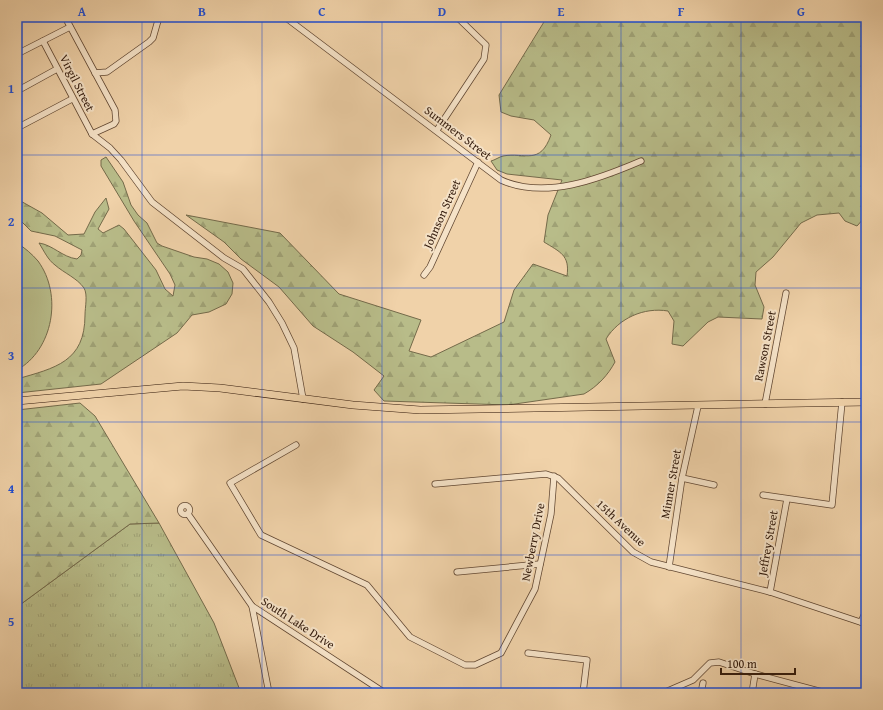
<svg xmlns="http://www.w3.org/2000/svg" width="883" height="710" viewBox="0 0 883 710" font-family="'Gentium Book Plus',serif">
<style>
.grass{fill:url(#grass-tufts);stroke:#746a4a}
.forest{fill:url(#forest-firs);stroke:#746a4a}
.pitch{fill:#b8bc89;stroke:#746a4a}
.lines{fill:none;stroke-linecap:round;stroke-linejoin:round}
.minor-casing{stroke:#614732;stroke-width:7}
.major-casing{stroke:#31190b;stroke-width:8}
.minor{stroke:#f5e2c7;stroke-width:5.5}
.major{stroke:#f0d2a9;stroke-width:7}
.grid{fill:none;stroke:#1d4ed8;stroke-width:1;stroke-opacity:0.55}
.labels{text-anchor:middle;stroke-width:4;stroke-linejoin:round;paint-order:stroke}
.street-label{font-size:12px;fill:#31190b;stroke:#f5e2c7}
.neatline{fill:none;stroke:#1d4ed8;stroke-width:1.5}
.grid-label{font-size:13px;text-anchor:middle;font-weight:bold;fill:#1d4ed8}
</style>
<defs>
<pattern id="grass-tufts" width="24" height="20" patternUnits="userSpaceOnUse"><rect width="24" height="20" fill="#b8bc89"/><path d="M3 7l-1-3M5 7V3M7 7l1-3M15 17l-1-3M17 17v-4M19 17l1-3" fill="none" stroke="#9fa175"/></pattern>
<pattern id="forest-firs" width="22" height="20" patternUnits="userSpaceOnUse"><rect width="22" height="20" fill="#b8bc89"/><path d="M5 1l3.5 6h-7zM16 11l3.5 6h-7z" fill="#9fa175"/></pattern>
</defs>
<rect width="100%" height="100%" fill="#f0d2a9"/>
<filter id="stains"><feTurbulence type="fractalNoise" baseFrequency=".005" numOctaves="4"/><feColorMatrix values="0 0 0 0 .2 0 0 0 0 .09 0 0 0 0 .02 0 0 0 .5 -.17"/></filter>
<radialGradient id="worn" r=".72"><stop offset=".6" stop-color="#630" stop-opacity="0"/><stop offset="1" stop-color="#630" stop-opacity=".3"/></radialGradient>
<path class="grass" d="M159,523L214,623L241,693H17V607L130,524Z"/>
<g class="forest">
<path d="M547,17H866L865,217L857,226L845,221L839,213L817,215L801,223L773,257L756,272L755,285L764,307L762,319L718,317L708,322L683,346L672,344L674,321L668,311C644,307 619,318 606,339L615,362C608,375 598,386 584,394L508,405L384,401L374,390L384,376L353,352L313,326L279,287L241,259L224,242L186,215L280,233L339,294L421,320L409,351L431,357L504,322L514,290L533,264L567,276C570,255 560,252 544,242L548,215L562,180L507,174L497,170L491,161C495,160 499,157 503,156C525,152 540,166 551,135L534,120L511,116L501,112L499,95Z"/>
<path d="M106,157L123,182L131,205L138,215L147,223L157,243L162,246L194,257L207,259L219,264L228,272L233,283L232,294L226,304L209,312L192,315L177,333L101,384L17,393V379C55,368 85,362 85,315C85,307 88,295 84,288C77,278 64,273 55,265C48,260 44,251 39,243C53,245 62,257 77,259L81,255L82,250L55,236L31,231L17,217V199L42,213L68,235L84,234L95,212L106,198L109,209L98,229L103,233L119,225L124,229L156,270L165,289L173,296L175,285L170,274L134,221L101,166V160Z"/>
<path d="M80,403L95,416L159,523L130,524L17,607V410Z"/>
</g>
<path class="pitch" d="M17,243C25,248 32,254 38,261C63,295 53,350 17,370Z"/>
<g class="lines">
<g class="minor-casing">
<g id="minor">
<path d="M65,17L115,110L116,121L114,124L92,134"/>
<path d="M285,17L501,180C545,200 599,179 641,161"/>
<path d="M43,41L92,134L110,148L121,160L152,202L224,258L243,269L269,302L282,323L294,348L303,399"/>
<path d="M17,54L70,27"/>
<path d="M95,73L107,72L149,42L153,38L159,17"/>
<path d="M17,91L57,69"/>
<path d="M17,128L72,99"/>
<path d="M437,130L484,59L486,45L457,17"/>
<path d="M424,275L430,267L478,162"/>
<path d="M765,404L786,293"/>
<path d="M296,445L230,483L261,535L367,585L410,637L465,665H475L501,653L535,589L551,514L554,476"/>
<path d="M682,478L714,485"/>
<path d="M435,484L546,474L558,478L633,552L651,562L770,592L866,624"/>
<path d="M763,495L832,505L842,402"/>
<circle cx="185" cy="510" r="4.5"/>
<path d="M188,514L252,606L385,693"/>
<path d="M669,567L682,478L698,406"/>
<path d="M457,572L540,564"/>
<path d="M770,592L787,499"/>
<path d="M252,606L269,693"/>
<path d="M861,622L866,611"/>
<path d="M528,653L587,660L583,693"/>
<path d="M663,693L693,680L710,663L719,662L755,674L826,693"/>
<path d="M701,693L703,683"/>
<path d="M752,693L755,674"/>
</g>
</g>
<g class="major-casing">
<path id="major" d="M17,401L183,386L220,388L353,405L420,410L866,402"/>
</g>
<use href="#minor" class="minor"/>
<use href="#major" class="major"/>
</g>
<path class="grid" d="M142,17V693M262,17V693M382,17V693M501,17V693M621,17V693M741,17V693M17,155H866M17,288H866M17,422H866M17,555H866"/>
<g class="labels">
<g class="street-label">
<text transform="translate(77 83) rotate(63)" y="4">Virgil Street</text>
<text transform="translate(458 133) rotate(37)" y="4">Summers Street</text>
<text transform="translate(442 214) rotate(-66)" y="4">Johnson Street</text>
<text transform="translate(765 346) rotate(-79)" y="4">Rawson Street</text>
<text transform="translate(671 484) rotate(-80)" y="4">Minner Street</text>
<text transform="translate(621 523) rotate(43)" y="4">15th Avenue</text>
<text transform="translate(533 542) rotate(-79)" y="4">Newberry Drive</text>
<text transform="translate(768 543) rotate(-80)" y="4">Jeffrey Street</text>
<text transform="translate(298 623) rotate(33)" y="4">South Lake Drive</text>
</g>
</g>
<rect width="883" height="710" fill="none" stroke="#f0d2a9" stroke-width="44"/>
<path d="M721 668v6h74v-6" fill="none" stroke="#31190b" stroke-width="2"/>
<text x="727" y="668" font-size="12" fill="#31190b" stroke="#f5e2c7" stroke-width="3" paint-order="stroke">100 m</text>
<rect x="22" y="22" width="839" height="666" class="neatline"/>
<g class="grid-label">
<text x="82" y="16">A</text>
<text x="202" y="16">B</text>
<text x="322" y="16">C</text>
<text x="442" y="16">D</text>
<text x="561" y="16">E</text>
<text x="681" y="16">F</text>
<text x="801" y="16">G</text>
<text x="11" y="93">1</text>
<text x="11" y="226">2</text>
<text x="11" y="360">3</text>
<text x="11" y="493">4</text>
<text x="11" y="626">5</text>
</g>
<rect width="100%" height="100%" filter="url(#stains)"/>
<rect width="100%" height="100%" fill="url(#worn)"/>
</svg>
